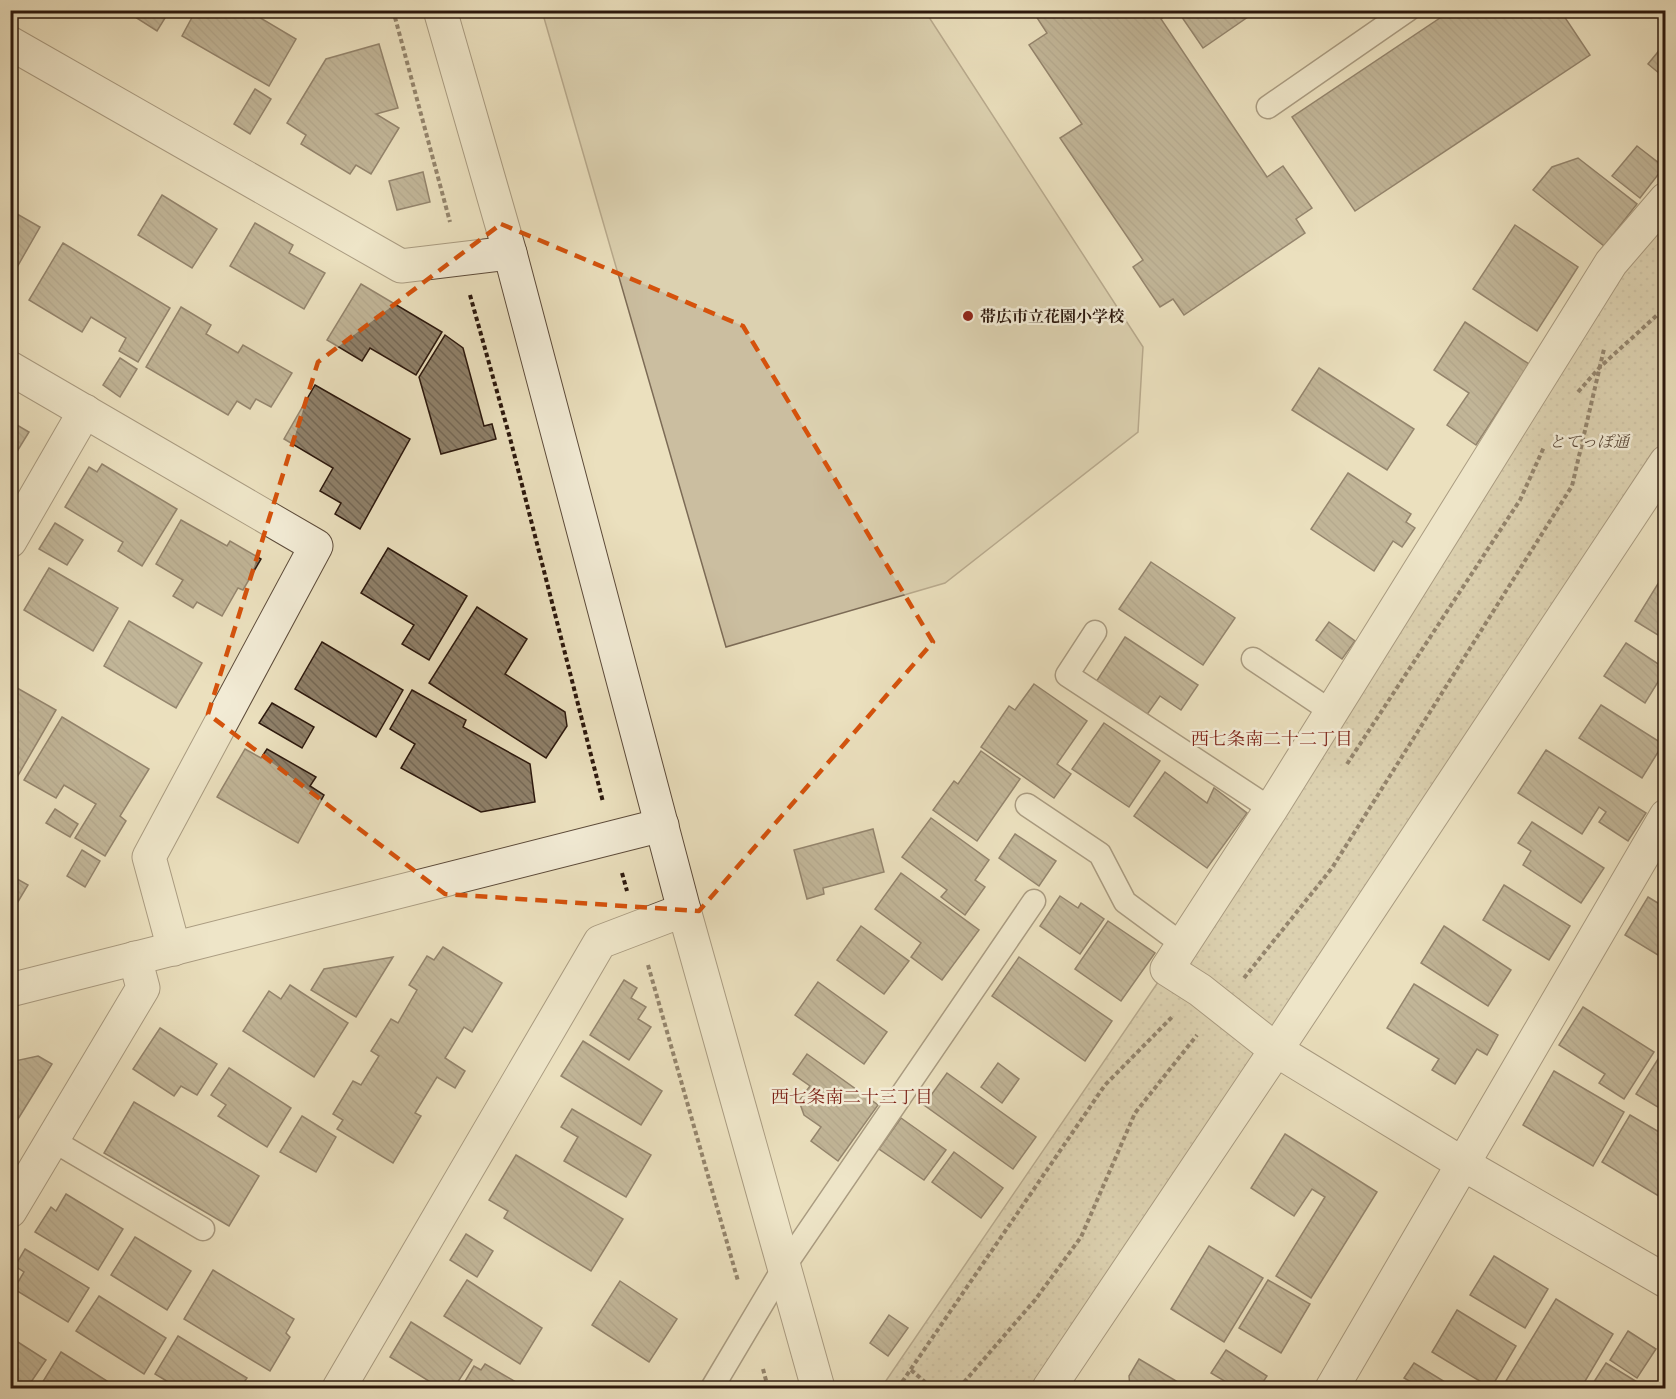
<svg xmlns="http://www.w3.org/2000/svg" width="1676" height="1399" viewBox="0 0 1676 1399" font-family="'IM FELL English','Noto Serif JP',serif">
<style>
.grass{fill:#cbbea0;stroke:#7c6b56;stroke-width:1.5}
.park{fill:url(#park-dots);stroke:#7c6b56;stroke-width:1.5}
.building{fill:url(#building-back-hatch);stroke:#2c180d;stroke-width:1.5}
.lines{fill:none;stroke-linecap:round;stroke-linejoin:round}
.service-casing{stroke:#5c4a39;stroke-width:25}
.minor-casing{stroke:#5c4a39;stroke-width:35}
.path{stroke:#2c180d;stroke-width:4;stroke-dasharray:4.5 3;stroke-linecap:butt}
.service{stroke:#f2ebd5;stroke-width:22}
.minor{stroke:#f2ebd5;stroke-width:33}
.marked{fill:none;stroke:#d5520c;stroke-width:4.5;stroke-dasharray:12 8;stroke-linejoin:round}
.poi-dot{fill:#8f2418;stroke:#f2ebd5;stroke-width:2}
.labels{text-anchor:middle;stroke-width:5;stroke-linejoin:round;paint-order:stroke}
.poi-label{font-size:16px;font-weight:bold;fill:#2c180d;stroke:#f2ebd5;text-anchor:start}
.park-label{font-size:16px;font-style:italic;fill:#5c4a39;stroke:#f2ebd5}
.neighbourhood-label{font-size:18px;fill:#7a1f14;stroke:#f2ebd5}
</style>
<defs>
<pattern id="park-dots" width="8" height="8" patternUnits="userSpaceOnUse" patternTransform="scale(1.5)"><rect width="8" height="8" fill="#cbbea0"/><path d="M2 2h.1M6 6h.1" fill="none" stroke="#aea389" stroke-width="1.8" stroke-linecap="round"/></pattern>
<pattern id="building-back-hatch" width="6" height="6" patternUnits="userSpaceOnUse" patternTransform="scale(1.5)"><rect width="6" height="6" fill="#8f8069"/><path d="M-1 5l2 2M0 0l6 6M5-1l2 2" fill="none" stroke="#756855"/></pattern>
</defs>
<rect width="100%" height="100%" fill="#ebe0be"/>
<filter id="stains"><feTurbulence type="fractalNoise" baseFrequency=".00333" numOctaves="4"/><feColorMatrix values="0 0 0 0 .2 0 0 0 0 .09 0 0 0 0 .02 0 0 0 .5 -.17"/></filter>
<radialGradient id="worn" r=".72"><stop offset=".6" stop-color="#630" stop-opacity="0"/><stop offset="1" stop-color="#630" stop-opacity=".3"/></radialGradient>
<path class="grass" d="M542,11H925L1143,347L1138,432L945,583L726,647Z"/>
<path class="park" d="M1665,199V462L1049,1388H881L1167,969Z"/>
<g class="building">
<path d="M124,10H170L157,31Z"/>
<path d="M196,10H247L296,39L269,86L182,36Z"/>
<path d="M1032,10H1174L1161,19L1267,177L1283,166L1312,208L1296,219L1305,233L1184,315L1173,299L1160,307L1133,267L1143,260L1060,138L1082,124L1029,45L1047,33Z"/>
<path d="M1177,10H1258L1203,48Z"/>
<path d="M1452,10H1560L1590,55L1355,211L1292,117Z"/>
<path d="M1666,42V79L1648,64Z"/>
<path d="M379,44L398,108L376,114L399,128L371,174L356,165L350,174L301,144L306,135L287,123L326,59Z"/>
<path d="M255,89L271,99L250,134L234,124Z"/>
<path d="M1637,146L1664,167L1640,198L1612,176Z"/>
<path d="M1578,158L1637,204L1604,246L1533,190L1552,167Z"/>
<path d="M423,172L430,202L397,210L389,181Z"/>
<path d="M162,195L217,229L192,268L138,235Z"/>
<path d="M10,210L40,227L12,276L10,275Z"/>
<path d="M255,223L293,245L289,253L325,273L304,309L230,266Z"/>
<path d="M1515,225L1578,267L1537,331L1473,289Z"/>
<path d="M63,243L170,308L138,362L119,351L126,338L91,317L82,332L29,300Z"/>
<path d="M361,284L442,332L416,375L370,348L362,361L327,340Z"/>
<path d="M181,307L211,325L206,334L238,353L243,345L292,373L271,407L256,399L250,409L237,401L228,415L146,367Z"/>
<path d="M1465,322L1529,364L1476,445L1447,425L1469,393L1434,370Z"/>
<path d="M445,335L463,348L484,426L492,424L496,439L441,454L419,377Z"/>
<path d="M120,358L137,369L120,397L103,385Z"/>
<path d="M1319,368L1414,429L1387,470L1292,410Z"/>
<path d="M315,385L410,439L360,529L335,514L341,503L320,491L333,468L284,439Z"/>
<path d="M10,421L29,432L10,463Z"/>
<path d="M102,464L177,509L142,566L118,551L123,542L65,507L89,467L97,472Z"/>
<path d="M1348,473L1411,514L1406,522L1415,528L1402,547L1393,541L1374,571L1311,529Z"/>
<path d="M181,520L227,546L230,541L261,559L243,590L238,588L222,616L197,602L193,608L173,596L183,580L156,564Z"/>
<path d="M55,523L83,540L67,565L39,549Z"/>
<path d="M388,548L467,596L429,660L402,644L414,625L361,593Z"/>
<path d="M1151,562L1235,618L1203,665L1119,609Z"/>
<path d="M49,568L118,608L93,651L24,610Z"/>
<path d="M1659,582L1666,587V640L1635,621Z"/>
<path d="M477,607L527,639L505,674L565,712L567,726L546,758L429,683Z"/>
<path d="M129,621L202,663L176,708L104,666Z"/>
<path d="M1329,622L1355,641L1342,659L1316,640Z"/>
<path d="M1125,637L1198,685L1181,710L1160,696L1146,716L1096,682Z"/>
<path d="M322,642L403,690L376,737L295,689Z"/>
<path d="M1626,643L1666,669L1645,703L1604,676Z"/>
<path d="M10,684L56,710L16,779L10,775Z"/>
<path d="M1034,684L1087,721L1057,764L1071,774L1054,798L981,747L1009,706L1015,710Z"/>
<path d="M412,690L466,720L463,727L530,764L535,802L481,812L401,768L415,744L390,729Z"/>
<path d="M272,703L314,727L302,748L259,723Z"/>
<path d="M1601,705L1663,744L1642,778L1579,738Z"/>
<path d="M62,717L149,769L120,816L126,821L105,856L75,838L96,804L64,785L56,798L24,780Z"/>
<path d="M1104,723L1160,761L1129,807L1072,769Z"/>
<path d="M245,749L261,758L267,749L316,777L310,786L324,795L298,843L217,797Z"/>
<path d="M1546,750L1646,813L1628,841L1599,822L1606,812L1599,807L1582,834L1518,793Z"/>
<path d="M981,751L1020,779L977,841L933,810L954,781L958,784Z"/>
<path d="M1165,772L1207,803L1214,788L1247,813L1207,868L1134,816Z"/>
<path d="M55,809L78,824L70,837L46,823Z"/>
<path d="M931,818L989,860L975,880L985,887L965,915L941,897L947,890L902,857Z"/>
<path d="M1532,822L1604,868L1581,903L1523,865L1531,851L1518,843Z"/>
<path d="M873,829L884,872L823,888L824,894L807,899L794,850Z"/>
<path d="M1015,834L1056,861L1039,886L999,858Z"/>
<path d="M82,850L100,861L85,887L67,876Z"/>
<path d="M901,873L979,930L942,980L911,957L921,943L875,909Z"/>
<path d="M10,875L28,885L10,915Z"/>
<path d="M1504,885L1570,926L1549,960L1483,920Z"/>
<path d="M1060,896L1078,908L1081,903L1104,919L1080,954L1040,926Z"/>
<path d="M1648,897L1666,908V960L1625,935Z"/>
<path d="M1108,921L1155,953L1121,1001L1075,969Z"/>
<path d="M861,926L909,961L884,994L837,960Z"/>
<path d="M1444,926L1511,970L1488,1006L1421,963Z"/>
<path d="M443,947L502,983L472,1032L464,1027L445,1058L465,1071L455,1088L437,1077L415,1113L421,1116L393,1163L337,1129L343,1120L333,1114L353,1081L361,1085L379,1056L371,1051L391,1019L398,1023L417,990L409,985L427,956L434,960Z"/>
<path d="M393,957L356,1017L311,990L324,969Z"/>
<path d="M1019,957L1112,1021L1085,1061L992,996Z"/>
<path d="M624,980L637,988L631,998L646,1007L638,1019L651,1027L629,1060L590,1035Z"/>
<path d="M818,982L887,1032L864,1064L795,1015Z"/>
<path d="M1414,984L1498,1035L1487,1055L1477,1049L1455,1084L1432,1070L1439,1059L1387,1028Z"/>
<path d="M290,985L348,1023L314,1077L243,1031L269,991L281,999Z"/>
<path d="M1583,1007L1654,1052L1624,1099L1599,1083L1605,1074L1559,1045Z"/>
<path d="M160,1028L217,1064L197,1095L181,1086L174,1096L133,1069Z"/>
<path d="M583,1041L662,1091L641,1125L561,1076Z"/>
<path d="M807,1054L878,1105L838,1161L811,1141L821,1127L804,1115L799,1101L810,1086L793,1074Z"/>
<path d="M38,1056L52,1064L10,1132V1062Z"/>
<path d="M1658,1059L1666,1064V1112L1636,1094Z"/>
<path d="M998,1063L1019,1079L1002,1103L981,1087Z"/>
<path d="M229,1068L291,1108L267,1147L218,1116L226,1105L211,1095Z"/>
<path d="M1554,1071L1624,1112L1593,1166L1523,1125Z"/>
<path d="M947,1073L1036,1137L1013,1169L924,1105Z"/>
<path d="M134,1102L259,1176L229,1226L104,1153Z"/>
<path d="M572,1109L651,1155L626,1197L564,1161L578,1137L561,1127Z"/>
<path d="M1630,1115L1666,1136V1192L1662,1198L1602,1162Z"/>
<path d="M302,1116L336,1137L316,1172L280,1152Z"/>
<path d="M901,1118L946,1150L924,1180L879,1149Z"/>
<path d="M1285,1134L1377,1192L1311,1298L1276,1276L1325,1197L1312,1189L1294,1216L1251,1188Z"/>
<path d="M954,1152L1003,1188L981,1218L932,1182Z"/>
<path d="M516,1155L623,1219L591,1271L504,1218L508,1211L489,1200Z"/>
<path d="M66,1194L123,1229L98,1270L35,1232L51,1207L56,1211Z"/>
<path d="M466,1234L493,1251L477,1277L450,1260Z"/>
<path d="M135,1237L191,1271L167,1310L111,1275Z"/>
<path d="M1209,1246L1263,1278L1224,1342L1171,1309Z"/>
<path d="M25,1249L89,1288L68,1322L14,1289L24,1272L15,1266Z"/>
<path d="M1494,1256L1548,1289L1525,1328L1470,1295Z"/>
<path d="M213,1270L294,1319L286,1333L290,1337L270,1371L184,1319Z"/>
<path d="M467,1280L542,1328L520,1364L444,1316Z"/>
<path d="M1268,1280L1310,1304L1281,1353L1239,1328Z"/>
<path d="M620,1281L677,1319L649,1362L592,1325Z"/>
<path d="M99,1296L166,1338L144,1374L76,1331Z"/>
<path d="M1556,1299L1613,1334L1581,1388H1518L1506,1381Z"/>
<path d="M1457,1310L1516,1346L1491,1388L1432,1352Z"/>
<path d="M889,1315L908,1328L888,1356L870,1343Z"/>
<path d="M411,1322L472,1360L454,1388H440L390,1357Z"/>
<path d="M1628,1331L1656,1349L1637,1378L1610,1360Z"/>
<path d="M178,1336L247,1378L240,1388H178L155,1374Z"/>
<path d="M10,1337L46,1360L27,1388H17L10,1384Z"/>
<path d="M1226,1350L1267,1376L1259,1388H1236L1211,1373Z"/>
<path d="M61,1352L115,1386L114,1388H39Z"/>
<path d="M1139,1359L1188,1388H1130L1129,1376Z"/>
<path d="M1414,1363L1445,1382L1441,1388H1421L1404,1378Z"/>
<path d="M1606,1363L1647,1388H1590Z"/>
<path d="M485,1364L526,1388H461L474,1366L481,1370Z"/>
</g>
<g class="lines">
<g class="service-casing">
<g id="service">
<path d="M1268,107L1408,10"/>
<path d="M1095,632L1067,675L1271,809"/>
<path d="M1253,659L1332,712"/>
<path d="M1027,805L1100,854L1125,902L1182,944"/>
<path d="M52,1140L203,1229"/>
<path d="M712,1388L784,1267L1034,901"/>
</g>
</g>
<g class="minor-casing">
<g id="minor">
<path d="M440,10L510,253L684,910L818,1388"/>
<path d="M10,43L401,266L510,253"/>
<path d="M1666,199L1611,263L1271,809L1167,969L1200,990L1276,1050L1463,1164L1666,1281"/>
<path d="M10,368L316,546L149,857L174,949"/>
<path d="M10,541L85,411"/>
<path d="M10,990L662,825"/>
<path d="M10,1211L143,988L135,958"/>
<path d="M339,1388L600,942L684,910"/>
<path d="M1049,1388L1276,1050L1666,462"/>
<path d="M1332,1388L1666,816"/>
</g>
</g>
<g class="path">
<path d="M393,10L450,222"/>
<path d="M470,295L510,438L603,802"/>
<path d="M1578,392L1600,367L1666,307"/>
<path d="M1347,764L1520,500L1544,447"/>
<path d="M622,873L627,891"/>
<path d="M648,965L738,1281"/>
<path d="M1244,978L1332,868L1572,486L1604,349"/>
<path d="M763,1369L768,1388"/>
<path d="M911,1370L932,1388"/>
<path d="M898,1388L1105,1085L1173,1016"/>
<path d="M959,1388L1035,1300L1081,1237L1135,1113L1197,1035"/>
</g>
<use href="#service" class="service"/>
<use href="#minor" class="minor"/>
</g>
<path d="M0 0H1676V1399H0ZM501,224L743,326L933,642L699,911L445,894L208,714L318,362Z" fill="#ebe0be" fill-opacity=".55" fill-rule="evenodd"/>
<path class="marked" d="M501,224L743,326L933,642L699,911L445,894L208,714L318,362Z"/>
<circle class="poi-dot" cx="968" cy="316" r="6"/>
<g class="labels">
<g class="poi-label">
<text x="980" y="322">帯広市立花園小学校</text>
</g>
<g class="park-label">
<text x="1589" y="447">とてっぽ通</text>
</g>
<g class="neighbourhood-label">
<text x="1272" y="745">西七条南二十二丁目</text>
<text x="852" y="1103">西七条南二十三丁目</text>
</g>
</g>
<rect width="1676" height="1399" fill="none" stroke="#ebe0be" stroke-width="36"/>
<rect x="12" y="12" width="1652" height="1375" fill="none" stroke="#2c180d" stroke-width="3"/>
<rect x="18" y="18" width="1640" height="1363" fill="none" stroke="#2c180d" stroke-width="1.5"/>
<rect width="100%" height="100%" filter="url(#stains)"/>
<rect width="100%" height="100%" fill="url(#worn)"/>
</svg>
